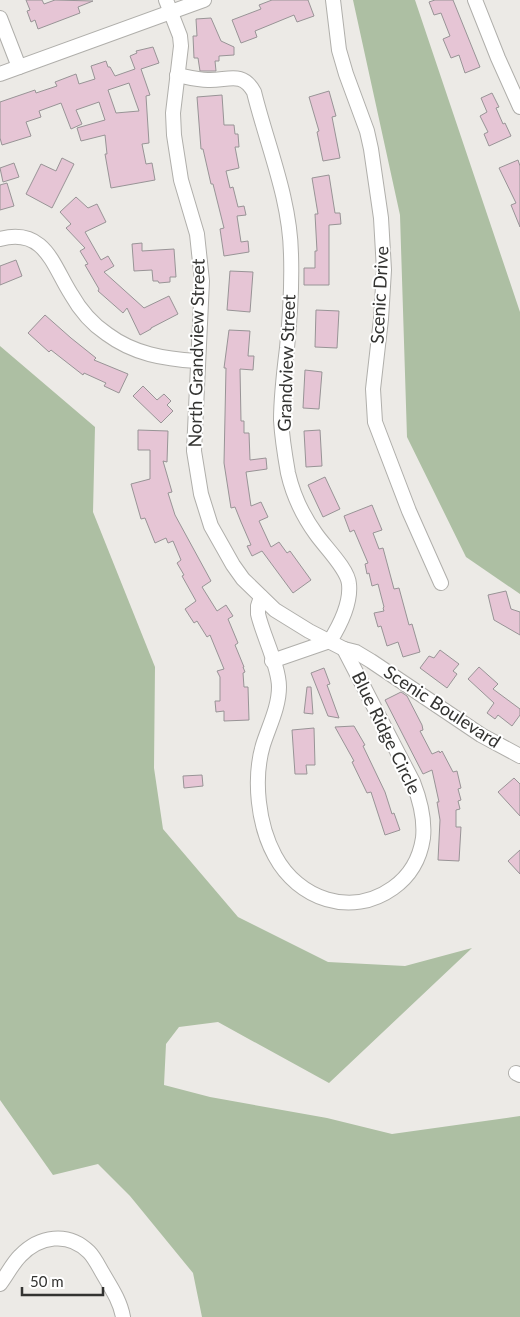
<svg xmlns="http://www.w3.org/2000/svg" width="520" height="1317" viewBox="0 0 520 1317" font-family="Lato,sans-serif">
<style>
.forest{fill:#adbfa3}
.building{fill:#e6c5d5;stroke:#989496;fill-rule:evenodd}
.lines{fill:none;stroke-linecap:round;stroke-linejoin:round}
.minor-casing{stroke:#b0afab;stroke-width:16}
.minor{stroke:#fff;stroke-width:14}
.labels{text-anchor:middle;stroke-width:4;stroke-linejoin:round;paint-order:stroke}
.street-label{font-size:18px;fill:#333331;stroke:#fff}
</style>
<rect width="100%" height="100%" fill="#eceae6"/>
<g class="forest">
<path d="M353,0H415L520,312V594L466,557L407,437L400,215Z"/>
<path d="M0,346L95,427L93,512L155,667L154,768L163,829L238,917L328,962L405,966L472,948L329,1083L218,1022L179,1027L166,1044L164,1085L210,1097L327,1118L392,1134L520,1116V1317H202L193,1273L130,1196L98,1164L53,1175L0,1100Z"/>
</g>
<g class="building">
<path d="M26,0H42L44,4L55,0L93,1L78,7L80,13L38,29L35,20L31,22L27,11L30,10Z"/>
<path d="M272,0H308L314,16L297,22L294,15L255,31L257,37L241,43L232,20L261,9L259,5Z"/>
<path d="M435,0H453L480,67L465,73L459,55L451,58L443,39L450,36L441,13L434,15L429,2Z"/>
<path d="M211,18L221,41L234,47V55L219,56V61H215L216,71H200L198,58H194L193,36H197L196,19Z"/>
<path d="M153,47L159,63L141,69L150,95L146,96L149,143L142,144L146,164L152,163L155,180L111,188L105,154H107L105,135L81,141L77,128L105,120L99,102L76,110L82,124L71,129L61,103L39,111L41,117L26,122L31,136L2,145L0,138V102L35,90L36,93L57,86L55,82L76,74L79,84L95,79L91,66L106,61L108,67H110L115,76L135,69L130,56L137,53L136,51ZM129,83L139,111L116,113L108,90Z"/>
<path d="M329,91L336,116L332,117L340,158L323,161L317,132L319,131L309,97Z"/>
<path d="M492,93L499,107L496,108L503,124L505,123L511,136L489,146L484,134L488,132L480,116L487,112L481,98Z"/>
<path d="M222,95L224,125H234L235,134H238L239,147H235L239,168L226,171L230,188L233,187L238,207L244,206L246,215L237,216L241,242L248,241L249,252L224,256L220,229L224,228L213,184H211L203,149H201L197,97Z"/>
<path d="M62,158L74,164L52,208L26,194L41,164L56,171Z"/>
<path d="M518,160L520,166V227L511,205L516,203L499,168Z"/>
<path d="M14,163L19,177L3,182L0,168Z"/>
<path d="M329,175L335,213H340L341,224L329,225V285H304V268H315V251H317L315,214H318L312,178Z"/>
<path d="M7,183L14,206L0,210V185Z"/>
<path d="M76,197L88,208L97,204L106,222L85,232L101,260L108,256L114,266L104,272L144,308L169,296L178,314L151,328V329L140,335L127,308L123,313L98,291L99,289L85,265L88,264L80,251L85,248L66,228L71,224L60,212Z"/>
<path d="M142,243V251L174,249L176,277H170V282L159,283L158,281H153L152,270L134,271L132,244Z"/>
<path d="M16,260L22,276L0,285V266Z"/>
<path d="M230,271L253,272L250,312L227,310Z"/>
<path d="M316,310L339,311L337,348L315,347Z"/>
<path d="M45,315L71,338L96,358L94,360L128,374L119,393L104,386L106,383L84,373L83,375L51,350L49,352L28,333Z"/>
<path d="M229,330L250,331L248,356H254L253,370L240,369L241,421H244V433H249L250,460L266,458L267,469L246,472L251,506L261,502L268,517L259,521L271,547L279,542L287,553L290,551L311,580L293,593L262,551L252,556L247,546L251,545L241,522L235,507L231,508L224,463L226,368H224Z"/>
<path d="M305,370L322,372L319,409L303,408Z"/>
<path d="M143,386L157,400L164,394L171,401L167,405L173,411L161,423L133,396Z"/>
<path d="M138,430L168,431L167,462L163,461L172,492L168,493L175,515L211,581L202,587L217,611L226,605L233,616L228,619L238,643L235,645L244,667H243L245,672L243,673L244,687H248L249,720L224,721V711L216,712L215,701H220V677L217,671L224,669L210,635L207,637L197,621L194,623L185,609L196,601L182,576L184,575L177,563L181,560L173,541L168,543L166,538L155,543L145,518L141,519L131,484L150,479V450H138Z"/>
<path d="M320,430L322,466L306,467L304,431Z"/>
<path d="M325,477L340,509L323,517L308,485Z"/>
<path d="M372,505L382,530L373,533L379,549L383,548L394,589L399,588L409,625L412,624L420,652L403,657L398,642L387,646L381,626L378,627L374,613L384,611L383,608L384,607L378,584L372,586L369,573L367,574L365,564L368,563L354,530L350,532L344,516Z"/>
<path d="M506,591L511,609L520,612V635L494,620L488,595Z"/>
<path d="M440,650L459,664L453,671L457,674L447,688L420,668L429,656L434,658Z"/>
<path d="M479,667L498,684L493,689L520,709V715L512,726L498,715L495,719L487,713L494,703L468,679Z"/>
<path d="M324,668L330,684L327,685L339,718L328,716L311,673Z"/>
<path d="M307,687H311L313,714L304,713Z"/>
<path d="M401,692L407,696L422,725L423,730L420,731L432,754L439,751L440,753L442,751L453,772L457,771L461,788L458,789L461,800L458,801L460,809L456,810V827H461L459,861L438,860L440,820L437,802H439L432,770L423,774L385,700Z"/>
<path d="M354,726L365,745L363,746L385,792L392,814L394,813L400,830L385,835L371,792L367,793L352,762L354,761L335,727Z"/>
<path d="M314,728L315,765H306L307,774H295L292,730Z"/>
<path d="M202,775L203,786L184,788L183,776Z"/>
<path d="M514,778L520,784V816L498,792Z"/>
<path d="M520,850V874L508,861Z"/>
</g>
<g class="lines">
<g class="minor-casing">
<g id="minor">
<path d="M166,0L180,36L181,46L173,113L174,135L181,180L197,234L202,281L194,451L201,494L211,526L233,565L243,579L275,610L309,631L344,649L356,652L371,661L481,735L520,756"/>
<path d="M333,0L339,50L346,74L367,131L371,149L381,218L384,270L381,319L373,389L375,422L409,511L441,583"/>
<path d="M475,0L498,58L520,107"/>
<path d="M0,18L19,67"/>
<path d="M0,74L204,0"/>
<path d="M177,75C187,77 198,80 208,80C227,81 242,70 254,92C267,145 290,198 291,254C292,285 290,318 287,348C284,372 281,396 281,420C282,437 285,456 288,473C293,495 303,516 316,534C325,547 348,569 349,584C351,603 340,625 330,641L272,661"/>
<path d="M0,239C45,227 53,266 71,294C80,310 92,324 107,334C134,354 164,359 197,361"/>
<path d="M261,597L258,606V614C263,636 279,666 279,687C279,707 269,726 263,745C253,779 258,825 275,856C298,899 351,918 393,888C410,876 420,858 423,838C425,819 420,800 413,782L344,649"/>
<path d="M516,1073L520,1075"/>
<path d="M0,1284C7,1275 12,1264 20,1256C39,1236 68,1231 89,1252C94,1257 98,1265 102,1272C110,1286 120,1300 123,1317"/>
</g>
</g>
<use href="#minor" class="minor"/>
</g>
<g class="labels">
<g class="street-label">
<text transform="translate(380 295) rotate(-87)" y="6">Scenic Drive</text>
<text transform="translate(197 353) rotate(-89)" y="6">North Grandview Street</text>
<text transform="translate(287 363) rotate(-88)" y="6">Grandview Street</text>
<text transform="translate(442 707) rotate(33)" y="6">Scenic Boulevard</text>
<text transform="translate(386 733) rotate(64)" y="6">Blue Ridge Circle</text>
</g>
</g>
<path d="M22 1287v8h81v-8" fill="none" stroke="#333331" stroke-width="2.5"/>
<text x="30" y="1287" font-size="15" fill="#333331" stroke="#ffffff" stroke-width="4" paint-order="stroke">50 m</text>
</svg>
